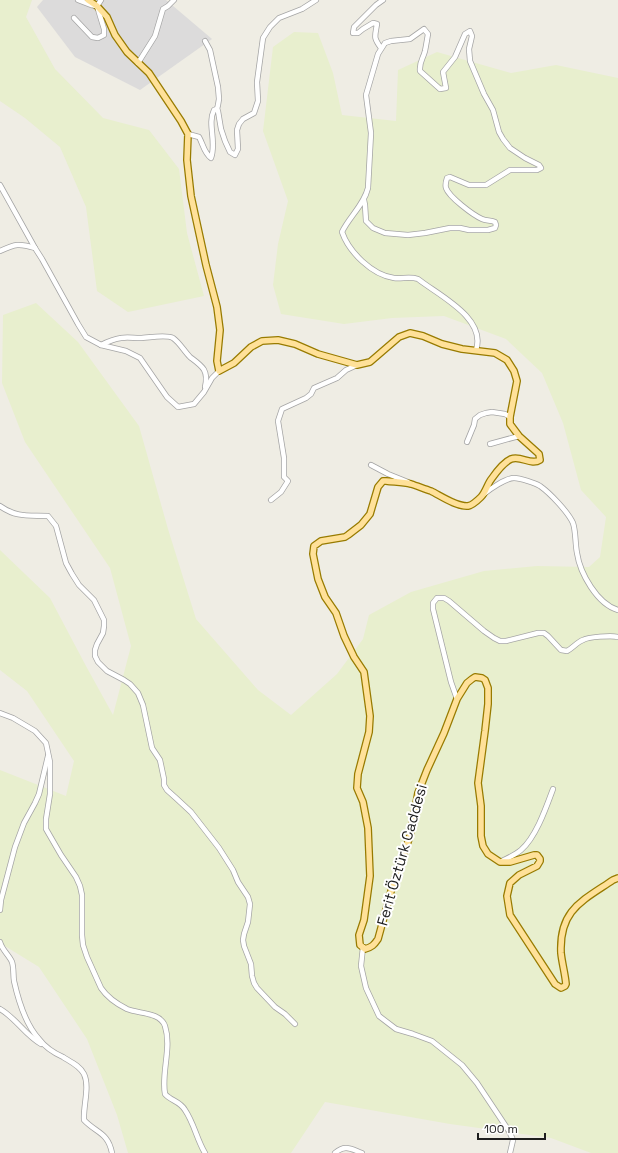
<svg xmlns="http://www.w3.org/2000/svg" width="618" height="1153" viewBox="0 0 618 1153" font-family="'Space Grotesk',sans-serif">
<style>
.residential{fill:#dcdbdb}
.farmland{fill:#e8efce}
.lines{fill:none;stroke-linecap:round;stroke-linejoin:round}
.minor-casing{stroke:#a5a5a5;stroke-width:6}
.major-casing{stroke:#987b00;stroke-width:8}
.minor{stroke:#fff;stroke-width:4.5}
.major{stroke:#ffe199;stroke-width:5.5}
.labels{text-anchor:middle;stroke-width:4;stroke-linejoin:round;paint-order:stroke}
.street-label{font-size:15px;fill:#1e1e1e;stroke:#fff}
</style>
<rect width="100%" height="100%" fill="#efede4"/>
<path class="residential" d="M43,0H166L212,39L140,90L75,57L37,7Z"/>
<g class="farmland">
<path d="M0,0H32L26,17L55,69L103,118L149,130L179,169L187,233L204,296L128,312L97,291L86,207L60,147L25,118L0,101Z"/>
<path d="M294,32L318,33L333,73L342,115L396,121L398,70L437,52L511,73L556,65L618,78V1153H591L551,1138L450,1124L325,1102L291,1153H128L117,1115L87,1039L39,967L0,943V770L66,796L74,761L27,691L0,670V550L50,598L86,666L113,715L131,646L110,568L25,442L2,383L3,315L36,303L78,342L139,426L168,529L196,619L258,690L291,715L337,674L363,639L369,615L411,592L484,571L537,566L589,567L600,557L606,517L581,490L563,423L542,373L506,339L444,316L392,318L344,324L281,314L273,285L278,244L288,201L263,131L273,47Z"/>
</g>
<g class="lines">
<g class="minor-casing">
<g id="minor">
<path d="M78,0L91,5L96,6"/>
<path d="M74,18L92,37L98,38L104,35V29L97,6L101,0"/>
<path d="M205,41L210,50L218,87L219,99L218,105L217,109"/>
<path d="M381,48C373,37 375,37 377,24L373,23L363,29L358,33H353L354,27L376,5L383,0"/>
<path d="M138,63L155,36L163,9L168,6L174,0"/>
<path d="M188,134L199,137C203,144 204,153 211,158C217,142 207,124 214,110L217,109L218,111L221,129L225,141L230,152L235,155L238,149L237,130L239,124L243,119L254,113L258,101L257,82L263,38L270,27L279,18L302,9L316,0"/>
<path d="M0,185L35,248"/>
<path d="M364,200L365,205L366,221L373,228L385,233L408,235L425,233L450,228H460L469,230H488L495,228L496,225L495,222C491,220 486,221 482,219C473,215 449,197 446,188C445,185 446,181 447,178L450,177L469,185H486L510,170H537L541,168L539,165L525,158L510,148L503,139L499,132L493,110L484,94L470,61L469,49L472,36L470,31L465,34L455,57L443,72L446,88L440,89L420,71C419,62 423,59 425,51C426,46 427,40 428,34L424,29L410,39L391,41L385,43L378,54L366,95L371,133L368,188C364,205 349,217 342,232C349,252 372,275 394,278C402,279 410,276 418,279C438,295 487,318 476,350"/>
<path d="M0,251C15,244 19,243 35,248L42,259L78,324L86,337L101,345L126,351L140,358L167,397L178,407L194,404L204,392L212,378L219,371"/>
<path d="M101,345C107,342 114,339 121,338C127,337 133,338 140,338C148,338 166,334 173,338C180,343 184,351 190,357C202,366 209,370 205,387"/>
<path d="M467,442L474,425L475,419L480,415L486,413L492,412L505,414L510,417"/>
<path d="M490,444L519,436"/>
<path d="M371,465L388,474L408,482"/>
<path d="M484,494C490,489 506,478 514,478C520,478 535,483 540,486C550,493 568,512 573,523C576,532 575,543 577,553C580,573 597,604 618,610"/>
<path d="M271,500L281,492L288,481L284,477V458L278,421L282,409L306,398L311,394L314,388L337,378L346,370L357,365"/>
<path d="M0,506C17,518 29,515 48,516L56,526L66,563L72,574L79,585L94,600L104,620V626L103,633L97,644L95,650V656L98,662L107,671L124,680L130,684L138,693L143,705L152,748L160,760L164,779V785L167,790L177,799L191,812L219,848L233,870L238,882L248,897L250,904L248,922L244,934L243,940L244,946L251,964L252,976L254,983L257,988L275,1007L285,1014L295,1024"/>
<path d="M457,699L451,682L433,609V603L437,598H444L449,601L484,631L494,638L500,641H506L538,633H544L548,636L561,650L567,651C573,648 577,642 583,640C588,637 612,635 618,637"/>
<path d="M0,713L13,718L35,731L46,743L50,762V794L46,819V829L61,855L76,877L80,886L82,895V935L83,945L87,957L101,988C107,997 117,1004 127,1009C139,1014 160,1012 165,1026C172,1048 161,1073 165,1094C171,1101 180,1101 185,1110C194,1123 197,1140 205,1153"/>
<path d="M502,861C508,858 515,855 521,850C536,837 546,808 553,789"/>
<path d="M0,910L1,900L15,847L24,823L35,803L39,794L48,756"/>
<path d="M0,942C2,950 9,955 12,962C14,968 13,975 14,981C18,999 26,1025 39,1039C45,1047 54,1053 63,1057C71,1062 80,1066 84,1074C90,1087 83,1106 84,1120C96,1133 108,1132 112,1153"/>
<path d="M363,947L361,966L366,988L379,1016L396,1029L413,1034L432,1041L462,1065L477,1083L509,1131L513,1140L510,1153"/>
<path d="M0,1009C16,1018 25,1035 41,1044"/>
<path d="M335,1153C345,1144 351,1149 362,1153"/>
</g>
</g>
<g class="major-casing">
<path id="major" d="M88,0L97,6L107,17L115,35L127,52L149,73L181,121L188,134L187,160L191,196L206,265L217,307L220,330L217,361L219,371L234,363L251,347L262,341L278,340L295,344L318,354L357,365L370,362L399,337L410,333L423,336L442,344L462,349L495,353L507,360L514,371L517,381L510,417V424L519,436L539,454L540,460C531,466 521,455 511,459C502,463 495,474 490,481C487,486 485,493 481,497C477,501 473,505 468,506C457,507 441,496 431,491C425,489 417,486 411,484C403,482 394,482 386,481H383L378,487L370,514L361,525L348,535L345,537L321,541L314,546L313,554L318,579L325,597L336,613L344,636L354,657L364,672L370,716L369,732L358,774L357,788L363,802L368,828L370,876L364,920L359,935L360,945L365,949C372,947 374,945 378,939L393,884L410,836L418,793L427,770L444,733L457,699L467,683L472,679L475,677L482,678L485,680L488,688V704L485,731L478,783L481,806V836L483,846L488,854L500,862H510L534,855H537L540,859V861L537,866L519,875L510,883L507,896L510,915L555,984L561,988L565,986L566,984C565,973 562,963 561,953C559,910 582,901 613,880L618,878"/>
</g>
<use href="#minor" class="minor"/>
<use href="#major" class="major"/>
</g>
<g class="labels">
<g class="street-label">
<text transform="translate(402 855) rotate(-74)" y="5">Ferit Öztürk Caddesi</text>
</g>
</g>
<path d="M478 1133v6h67v-6" fill="none" stroke="#1e1e1e" stroke-width="2"/>
<text x="484" y="1133" font-size="12" fill="#1e1e1e" stroke="#ffffff" stroke-width="3" paint-order="stroke">100 m</text>
</svg>
